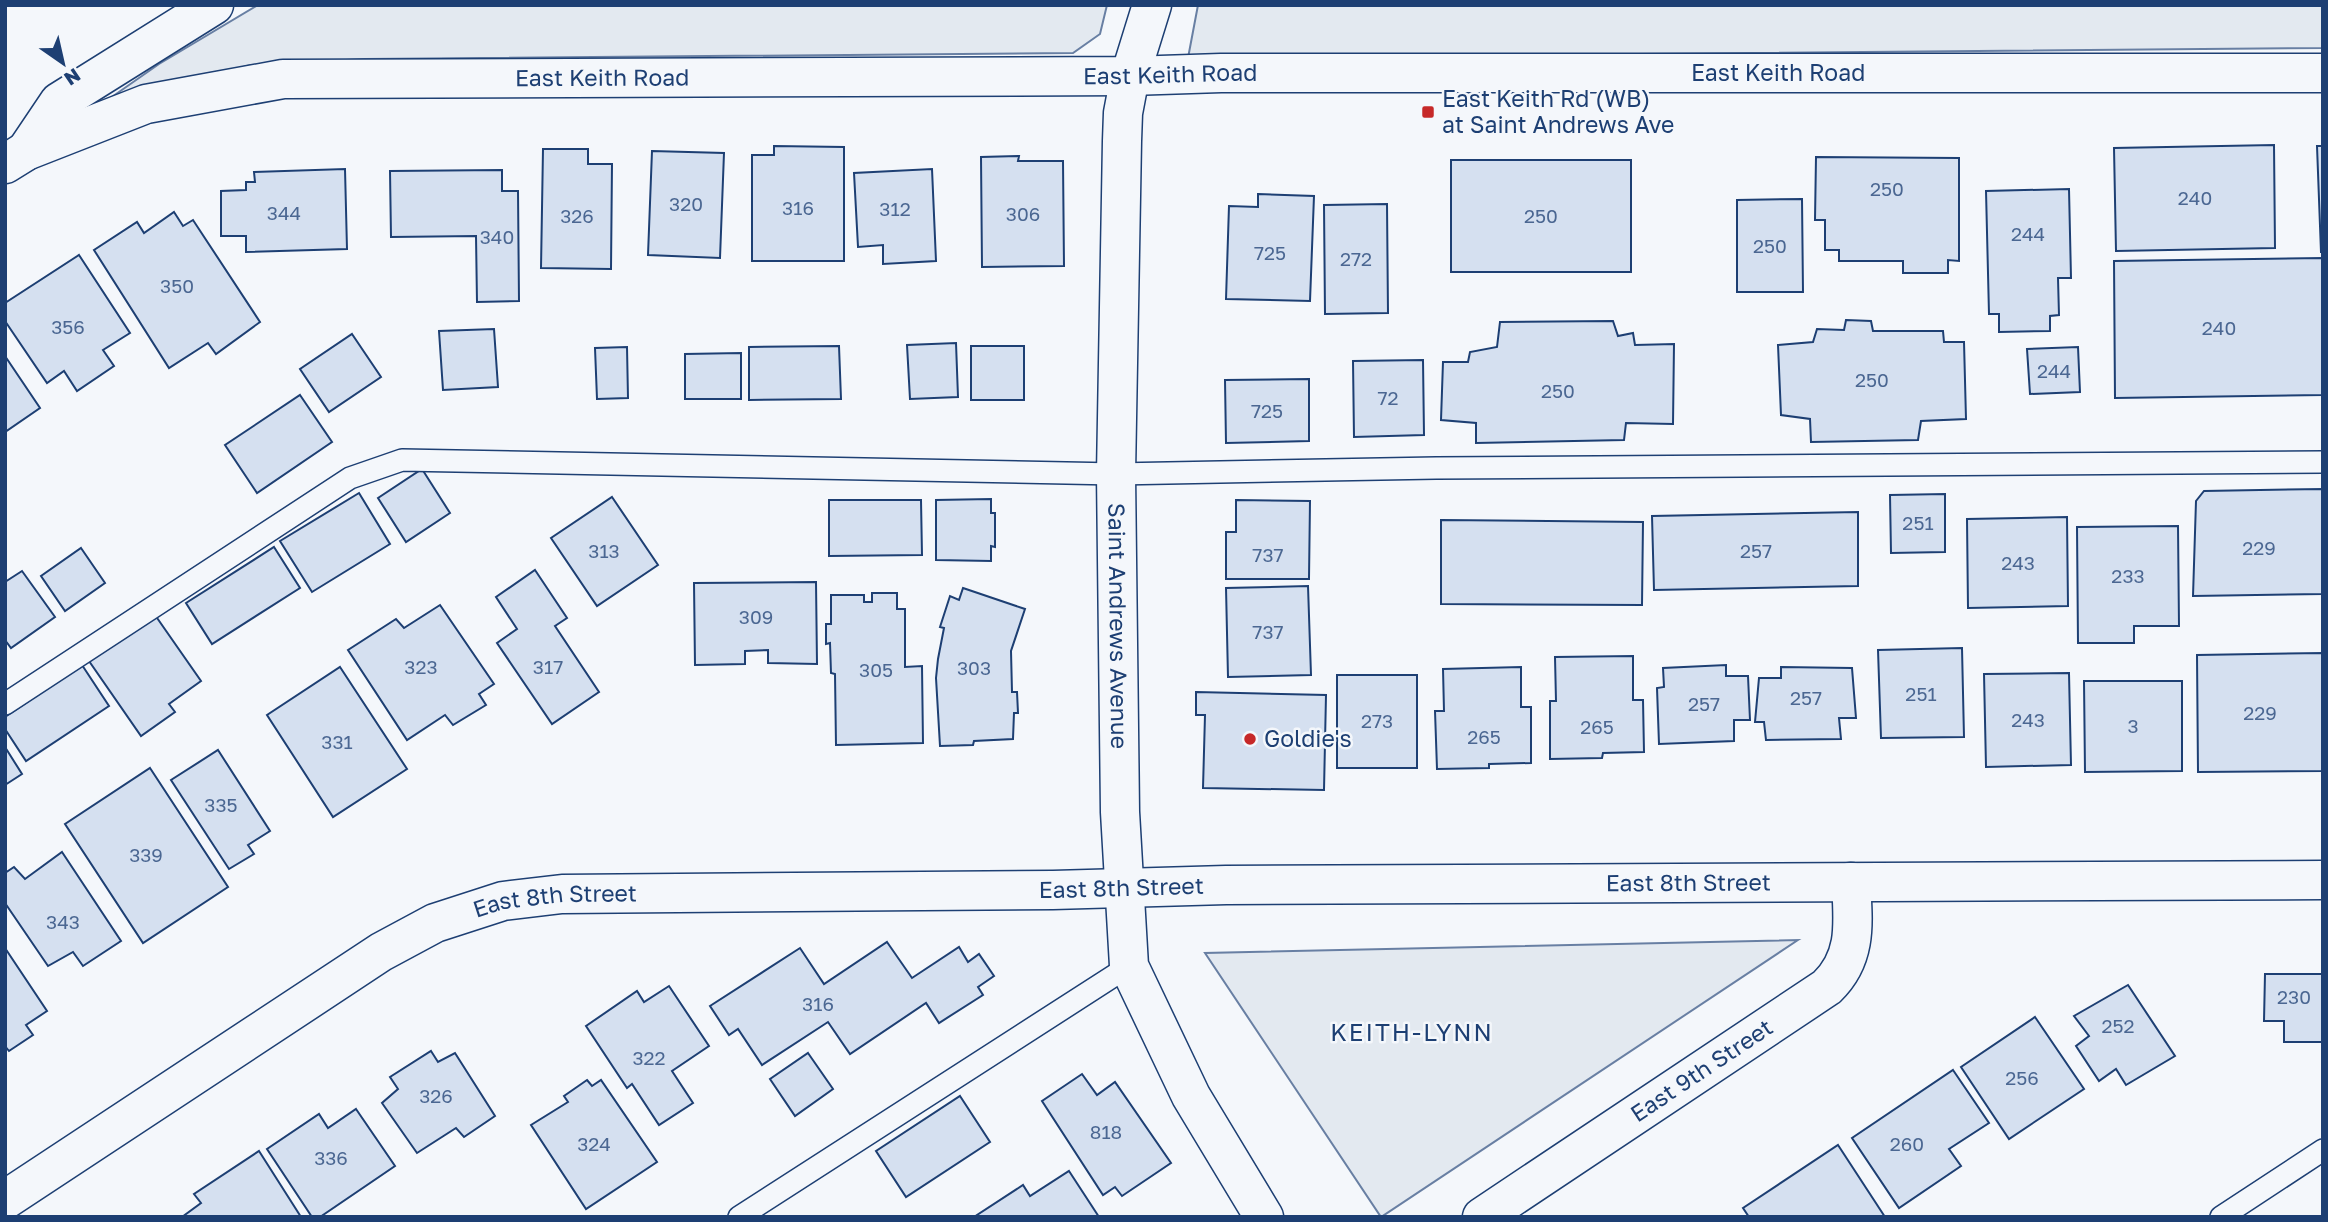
<svg xmlns="http://www.w3.org/2000/svg" width="2328" height="1222" viewBox="0 0 2328 1222" font-family="'Golos Text',sans-serif">
<style>
.green{fill:#e3e9f0;stroke:#687fa3;stroke-width:2}
.building{fill:#d5e0f0;stroke:#1d3f73;stroke-width:2}
.lines{fill:none;stroke-linecap:round;stroke-linejoin:round}
.lane-casing{stroke:#1d3f73;stroke-width:24}
.street-casing{stroke:#1d3f73;stroke-width:41}
.secondary-casing{stroke:#1d3f73;stroke-width:41}
.lane{stroke:#f4f7fb;stroke-width:21}
.street{stroke:#f4f7fb;stroke-width:38}
.secondary{stroke:#f4f7fb;stroke-width:38}
.poi-dot{fill:#c62828;stroke:#f4f7fb;stroke-width:2.5}
.labels{text-anchor:middle;stroke-width:5;stroke-linejoin:round;paint-order:stroke}
.number-label{font-size:19px;fill:#4b6792}
.street-label{font-size:23px;fill:#1d3f73;stroke:#f4f7fb}
.poi-label{font-size:23px;fill:#1d3f73;stroke:#f4f7fb;text-anchor:start}
.neighbourhood-label{font-size:24px;letter-spacing:2px;fill:#1d3f73;stroke:#f4f7fb}
</style>
<rect width="100%" height="100%" fill="#f4f7fb"/>
<g class="green">
<path d="M258,5H1107L1100,34L1073,53L365,59L251,65L175,84L86,115L159,64Z"/>
<path d="M1198,5H2323V48L1188,58Z"/>
<path d="M1798,940L1381,1217L1205,953Z"/>
</g>
<g class="building">
<path d="M2274,145L2275,248L2116,251L2114,148Z"/>
<path d="M774,146L844,147V261H752V155H774Z"/>
<path d="M2317,146H2323V252H2321Z"/>
<path d="M543,149H588V164H612L611,269L541,268Z"/>
<path d="M652,151L724,153L720,258L648,255Z"/>
<path d="M1019,156L1018,161H1063L1064,266L982,267L981,157Z"/>
<path d="M1816,157L1959,158V261L1948,260V273H1903V261H1839V250H1825V220H1815Z"/>
<rect x="1451" y="160" width="180" height="112"/>
<path d="M345,169L347,249L246,252V236H221V191L246,190V182H255L254,172Z"/>
<path d="M932,169L936,261L883,264V245L858,247L854,173Z"/>
<path d="M502,170V191H518L519,301L477,302L476,236L391,237L390,171Z"/>
<path d="M2069,189L2071,278H2058L2059,315L2050,316V331L1999,332V314H1989L1986,191Z"/>
<path d="M1258,194L1314,196L1310,301L1226,299L1229,206L1258,207Z"/>
<path d="M1802,199L1803,292H1737V200Z"/>
<path d="M1387,204L1388,313L1325,314L1324,205Z"/>
<path d="M174,212L183,226L193,220L260,322L216,354L208,343L169,368L94,250L137,222L144,233Z"/>
<path d="M79,255L130,333L103,350L114,366L77,391L64,371L47,383L5,321V303Z"/>
<path d="M2323,258V395L2115,398L2114,261Z"/>
<path d="M1846,320L1871,321L1873,331H1943L1944,342H1964L1966,419L1921,421L1918,440L1811,442L1810,419L1781,415L1778,345L1813,342L1817,329L1844,330Z"/>
<path d="M1613,321L1618,336L1633,333L1635,345L1674,344L1673,424L1626,423L1624,440L1476,443V423L1441,420L1443,362H1468L1470,352L1497,347L1500,322Z"/>
<path d="M494,329L498,387L443,390L439,331Z"/>
<path d="M352,334L381,377L329,412L300,369Z"/>
<path d="M956,343L958,397L910,399L907,345Z"/>
<path d="M839,346L841,399L749,400V347Z"/>
<rect x="971" y="346" width="53" height="54"/>
<path d="M627,347L628,398L597,399L595,348Z"/>
<path d="M2078,347L2080,392L2030,394L2027,349Z"/>
<path d="M741,353V399H685V354Z"/>
<path d="M5,356L40,408L5,432Z"/>
<path d="M1423,360L1424,435L1354,437L1353,361Z"/>
<path d="M1309,379V441L1226,443L1225,380Z"/>
<path d="M300,395L332,442L257,493L225,445Z"/>
<path d="M422,469L450,513L406,542L378,498Z"/>
<path d="M2323,489V594L2193,596L2196,501L2204,491Z"/>
<path d="M359,493L390,544L312,592L280,541Z"/>
<path d="M1945,494V552L1891,553L1890,495Z"/>
<path d="M612,497L658,565L597,606L551,538Z"/>
<path d="M991,499V513H995V547L991,546V561L936,560V500Z"/>
<path d="M829,500H921L922,555L829,556Z"/>
<path d="M1236,500L1310,501L1309,579H1226V532H1236Z"/>
<path d="M1858,512V586L1654,590L1652,516Z"/>
<path d="M2067,517L2068,606L1968,608L1967,519Z"/>
<path d="M1441,520L1643,522L1642,605L1441,604Z"/>
<path d="M2178,526L2179,626H2134V643H2078L2077,527Z"/>
<path d="M274,547L300,588L212,644L186,603Z"/>
<path d="M81,548L105,583L65,611L41,576Z"/>
<path d="M535,570L567,618L555,626L599,692L552,724L497,643L517,629L496,597Z"/>
<path d="M22,571L55,617L11,648L5,640V582Z"/>
<path d="M816,582L817,664L768,663V650L745,651V664L695,665L694,583Z"/>
<path d="M1308,586L1311,675L1228,677L1226,588Z"/>
<path d="M963,588L1025,609L1011,651L1012,692H1017L1018,713H1014L1013,739L974,741L973,745L940,746L936,678L938,659L944,628L940,627L950,596L959,600Z"/>
<path d="M872,593H897V609H905V667L922,666L923,743L836,745L835,674L831,673L830,643L826,644V624H831V595H864V602H872Z"/>
<path d="M440,605L494,684L479,694L486,705L453,725L445,715L407,740L348,650L396,619L404,628Z"/>
<path d="M155,615L201,681L169,704L175,712L141,736L89,661Z"/>
<path d="M1962,648L1964,737L1881,738L1878,650Z"/>
<path d="M2323,653V771L2198,772L2197,655Z"/>
<path d="M1633,656V700H1643L1644,752L1603,753L1602,758L1550,759V701H1556L1555,657Z"/>
<path d="M82,665L109,706L26,761L5,729V717Z"/>
<path d="M1726,665V676H1748L1750,720H1734V741L1659,744L1657,688L1664,687L1663,668Z"/>
<path d="M340,667L407,769L333,817L267,715Z"/>
<path d="M1521,667V707H1531V763L1489,764V768L1437,769L1435,711H1444L1443,669Z"/>
<path d="M1781,667L1852,668L1856,718H1839L1841,739L1766,740L1764,722H1755L1759,678H1781Z"/>
<path d="M2069,673L2071,765L1986,767L1984,674Z"/>
<rect x="1337" y="675" width="80" height="93"/>
<path d="M2084,681H2182V771L2085,772Z"/>
<path d="M1196,692L1326,695L1324,790L1203,788L1205,715H1196Z"/>
<path d="M5,747L22,774L5,785Z"/>
<path d="M218,750L270,831L248,845L254,854L229,869L171,780Z"/>
<path d="M150,768L228,887L143,943L65,824Z"/>
<path d="M62,852L121,941L83,966L73,952L48,966L5,903V873L14,867L25,879Z"/>
<path d="M887,942L912,978L959,947L968,962L979,954L994,976L978,987L983,995L939,1023L926,1003L850,1054L828,1022L762,1065L738,1029L729,1035L710,1006L800,948L824,984Z"/>
<path d="M5,948L47,1011L26,1025L33,1035L9,1051L5,1046Z"/>
<path d="M2265,974H2323V1042H2284V1021H2264Z"/>
<path d="M2128,985L2175,1056L2126,1085L2116,1069L2099,1081L2076,1046L2089,1036L2074,1016Z"/>
<path d="M669,986L709,1046L672,1071L693,1103L659,1125L632,1084L627,1088L586,1026L637,991L644,1002Z"/>
<path d="M2035,1017L2084,1089L2009,1139L1961,1067Z"/>
<path d="M431,1051L438,1062L455,1053L495,1116L464,1137L456,1128L417,1153L382,1103L398,1089L390,1077Z"/>
<path d="M808,1053L833,1089L795,1116L770,1079Z"/>
<path d="M1953,1070L1989,1123L1949,1149L1961,1166L1899,1208L1852,1138Z"/>
<path d="M1082,1074L1097,1095L1115,1082L1171,1163L1122,1196L1115,1187L1103,1195L1042,1101Z"/>
<path d="M587,1080L592,1086L601,1080L657,1162L586,1209L531,1125L568,1102L564,1096Z"/>
<path d="M960,1096L990,1142L906,1197L876,1151Z"/>
<path d="M356,1109L395,1166L320,1217H312L267,1149L319,1114L328,1128Z"/>
<path d="M1838,1145L1885,1217H1749L1743,1208Z"/>
<path d="M259,1151L301,1217H182L201,1203L194,1194Z"/>
<path d="M1069,1171L1099,1217H974L1023,1185L1030,1196Z"/>
</g>
<g class="lines">
<g class="lane-casing">
<g id="lane">
<path d="M5,704L350,478L402,460L1116,474L1436,468L2323,462"/>
<path d="M739,1217L1129,966"/>
<path d="M2221,1217L2323,1150"/>
</g>
</g>
<g class="street-casing">
<g id="street">
<path id="s1" d="M1152,5L1130,76L1123,113L1122,141L1116,474L1120,812L1129,966L1191,1096L1264,1217"/>
<path id="s2" d="M5,1200L381,952L435,923L503,901L562,894L1053,890L1226,885L2323,880"/>
<path id="s3" d="M1482,1217L1827,987C1858,957 1853,922 1851,882"/>
</g>
</g>
<g class="secondary-casing">
<g id="secondary">
<path d="M26,151L59,102L214,5"/>
<path id="s4" d="M5,164L26,151L146,104L283,79L1130,76L1221,73H2323"/>
</g>
</g>
<use href="#lane" class="lane"/>
<use href="#street" class="street"/>
<use href="#secondary" class="secondary"/>
</g>
<g class="poi-dot">
<rect x="1421" y="105" width="14" height="14" rx="3.5"/>
<circle cx="1250" cy="739" r="7"/>
</g>
<g class="labels">
<g class="number-label">
<text x="1887" y="196">250</text>
<text x="2195" y="205">240</text>
<text x="686" y="211">320</text>
<text x="798" y="215">316</text>
<text x="895" y="216">312</text>
<text x="284" y="220">344</text>
<text x="1023" y="221">306</text>
<text x="577" y="223">326</text>
<text x="1541" y="223">250</text>
<text x="2028" y="241">244</text>
<text x="497" y="244">340</text>
<text x="1770" y="253">250</text>
<text x="1270" y="260">725</text>
<text x="1356" y="266">272</text>
<text x="177" y="293">350</text>
<text x="68" y="334">356</text>
<text x="2219" y="335">240</text>
<text x="2054" y="378">244</text>
<text x="1872" y="387">250</text>
<text x="1558" y="398">250</text>
<text x="1388" y="405">72</text>
<text x="1267" y="418">725</text>
<text x="1918" y="530">251</text>
<text x="2259" y="555">229</text>
<text x="604" y="558">313</text>
<text x="1756" y="558">257</text>
<text x="1268" y="562">737</text>
<text x="2018" y="570">243</text>
<text x="2128" y="583">233</text>
<text x="756" y="624">309</text>
<text x="1268" y="639">737</text>
<text x="421" y="674">323</text>
<text x="548" y="674">317</text>
<text x="974" y="675">303</text>
<text x="876" y="677">305</text>
<text x="1921" y="701">251</text>
<text x="1806" y="705">257</text>
<text x="1704" y="711">257</text>
<text x="2260" y="720">229</text>
<text x="2028" y="727">243</text>
<text x="1377" y="728">273</text>
<text x="2133" y="733">3</text>
<text x="1597" y="734">265</text>
<text x="1484" y="744">265</text>
<text x="337" y="749">331</text>
<text x="221" y="812">335</text>
<text x="146" y="862">339</text>
<text x="63" y="929">343</text>
<text x="2294" y="1004">230</text>
<text x="818" y="1011">316</text>
<text x="2118" y="1033">252</text>
<text x="649" y="1065">322</text>
<text x="2022" y="1085">256</text>
<text x="436" y="1103">326</text>
<text x="1106" y="1139">818</text>
<text x="594" y="1151">324</text>
<text x="1907" y="1151">260</text>
<text x="331" y="1165">336</text>
</g>
<g class="street-label">
<text dy="8" stroke="none"><textPath href="#s4" startOffset="1788">East Keith Road</textPath></text>
<text dy="8" stroke="none"><textPath href="#s4" startOffset="1180">East Keith Road</textPath></text>
<text dy="8" stroke="none"><textPath href="#s4" startOffset="612">East Keith Road</textPath></text>
<text dy="8" stroke="none"><textPath href="#s1" startOffset="625">Saint Andrews Avenue</textPath></text>
<text dy="8" stroke="none"><textPath href="#s2" startOffset="1769">East 8th Street</textPath></text>
<text dy="8" stroke="none"><textPath href="#s2" startOffset="1202">East 8th Street</textPath></text>
<text dy="8" stroke="none"><textPath href="#s2" startOffset="635">East 8th Street</textPath></text>
<text dy="8" stroke="none"><textPath href="#s3" startOffset="264">East 9th Street</textPath></text>
</g>
<g class="poi-label">
<text x="1442" y="107">East Keith Rd (WB)<tspan x="1442" dy="26">at Saint Andrews Ave</tspan></text>
<text x="1264" y="747">Goldie's</text>
</g>
<g class="neighbourhood-label">
<text x="1412" y="1041">KEITH-LYNN</text>
</g>
</g>
<rect width="2328" height="1222" fill="none" stroke="#1d3f73" stroke-width="14"/>
<g transform="translate(63 63) rotate(146)" stroke="#f4f7fb" stroke-width="5" paint-order="stroke">
<path d="M0-5L12 26L0 18L-12 26Z" fill="#1d3f73"/>
<text y="-10" font-size="19" font-weight="bold" text-anchor="middle" fill="#1d3f73">N</text>
</g>
</svg>
